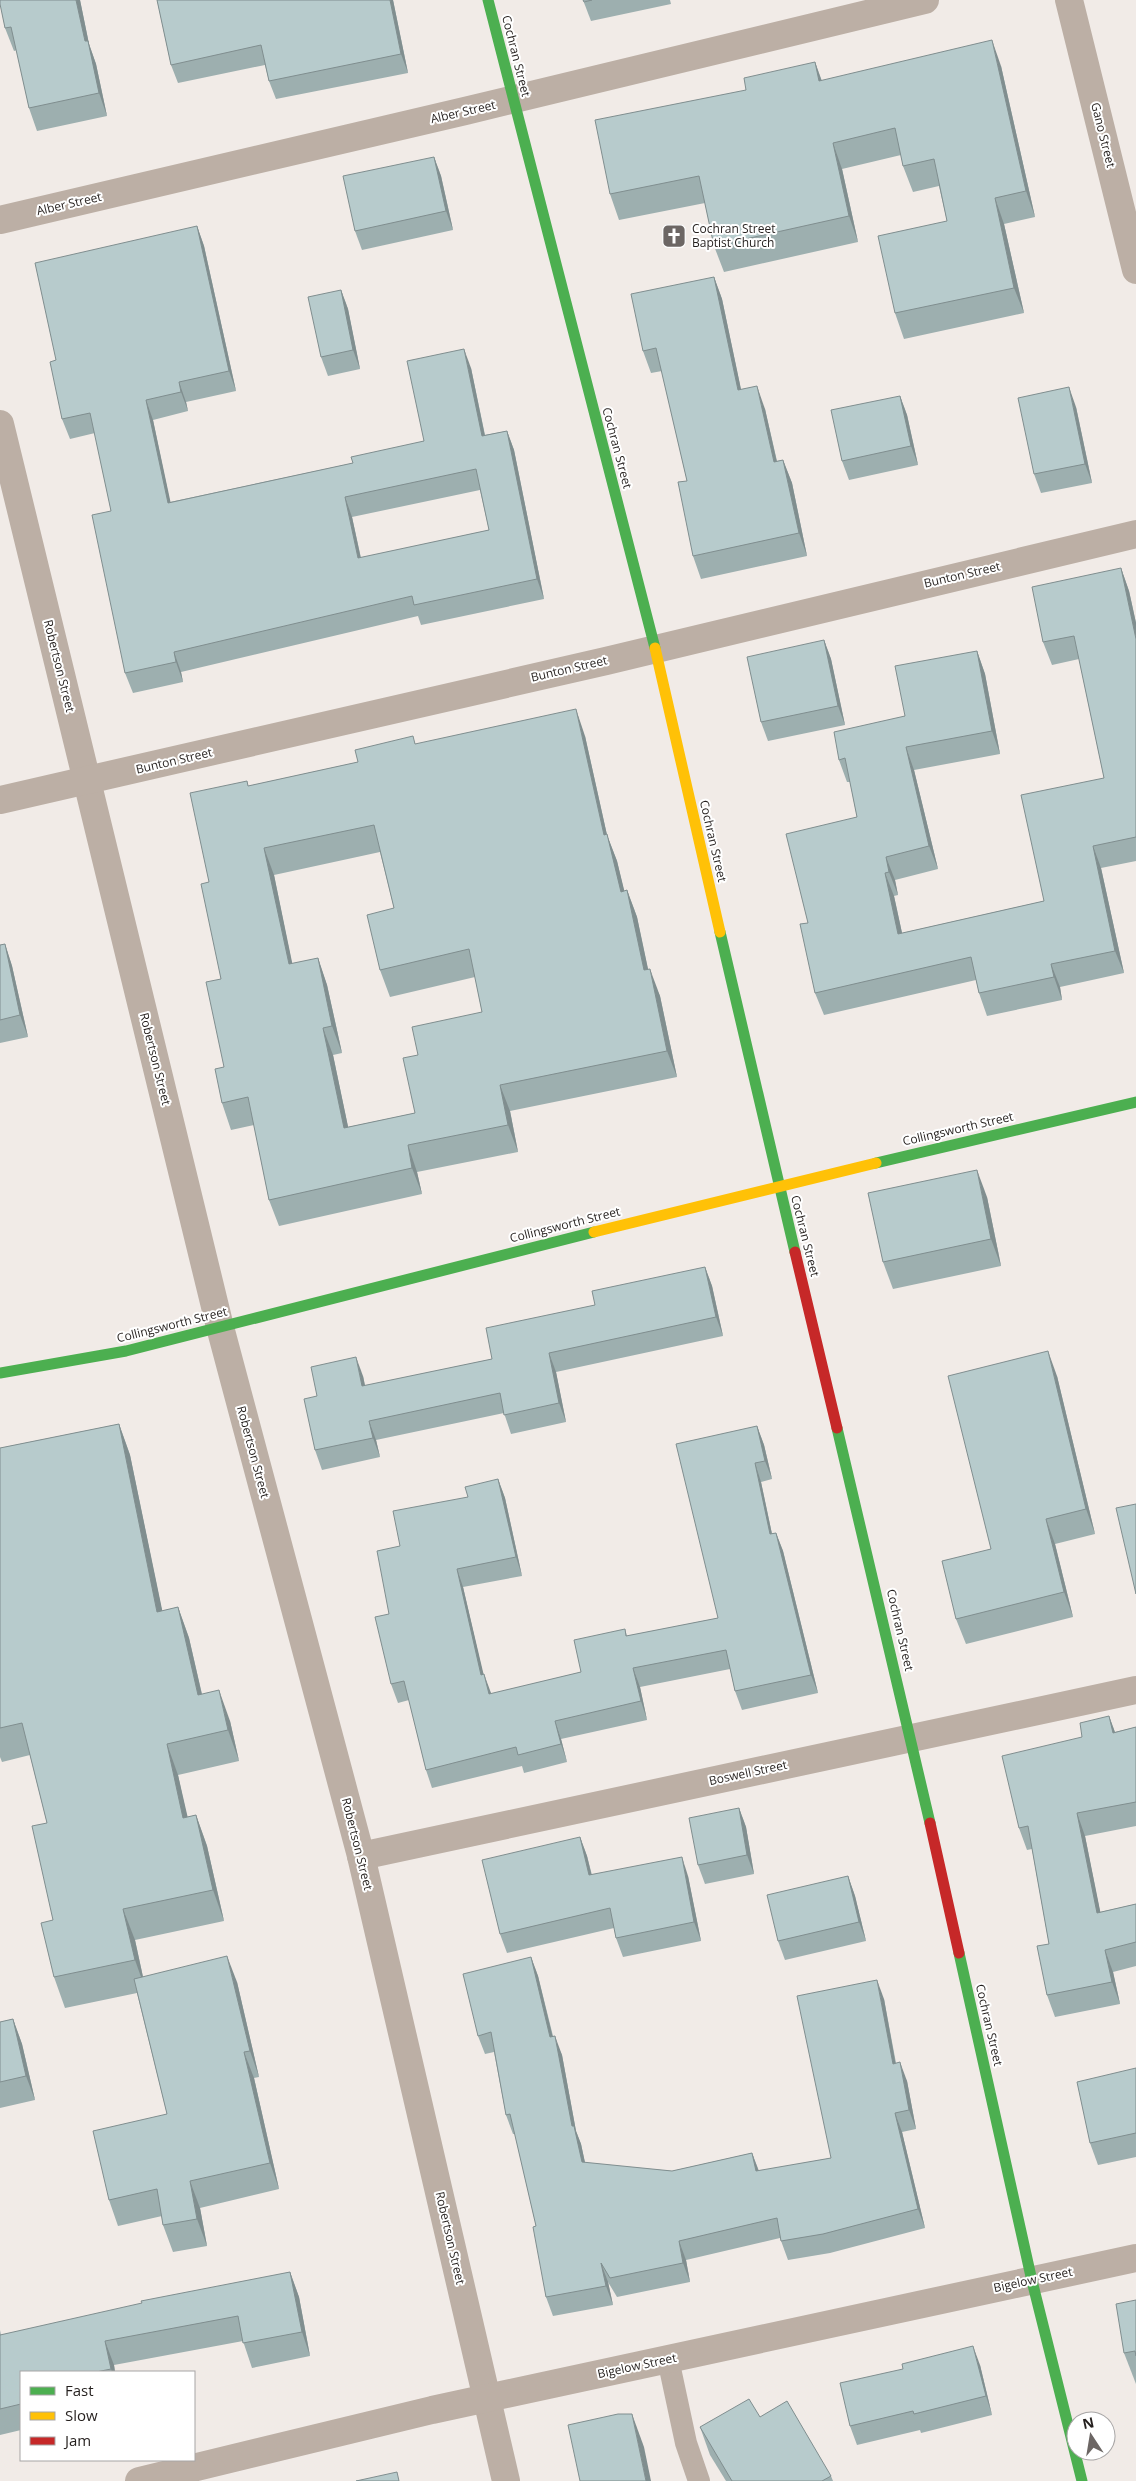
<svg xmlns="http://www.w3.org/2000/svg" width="1136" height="2481" viewBox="0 0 1136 2481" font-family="'Open Sans',sans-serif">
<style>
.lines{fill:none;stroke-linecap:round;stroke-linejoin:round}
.lane{stroke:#bcafa5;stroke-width:22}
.street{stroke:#bcafa5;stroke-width:28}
.fast{stroke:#4caf50;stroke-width:11}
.slow{stroke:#ffc107;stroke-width:11}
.jam{stroke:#c62828;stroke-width:11}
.wall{fill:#9dafaf;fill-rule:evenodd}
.shaded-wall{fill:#808e8f}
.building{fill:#b7cbcc;stroke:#808e8f;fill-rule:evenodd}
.labels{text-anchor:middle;stroke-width:4;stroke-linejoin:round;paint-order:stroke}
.street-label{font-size:12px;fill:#241f1d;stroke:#fff}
.poi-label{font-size:12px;fill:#241f1d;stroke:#fff;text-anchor:start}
</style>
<rect width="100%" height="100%" fill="#f1ebe7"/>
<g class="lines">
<path class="lane" d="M668,2359L686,2443L699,2481"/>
<g class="street">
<path d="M1069,0L1136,270"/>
<path d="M0,220L465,111L925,0"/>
<path d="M0,424L220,1327L361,1856L506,2481"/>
<path d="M0,800L606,661L1136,534"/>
<path d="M361,1856L1136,1690"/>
<path d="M139,2481L432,2410L1136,2258"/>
</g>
<g class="fast">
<path d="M488,0L655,648"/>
<path d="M720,932L795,1252"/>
<path d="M876,1163L1136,1102"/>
<path d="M0,1373L126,1351L594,1232"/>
<path d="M837,1428L930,1823"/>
<path d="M959,1953L1032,2281L1082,2481"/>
</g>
<g class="slow">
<path d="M655,648L720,932"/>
<path d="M594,1232L876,1163"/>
</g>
<g class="jam">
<path d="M795,1252L837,1428"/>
<path d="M930,1823L959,1953"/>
</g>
</g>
<g class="wall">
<path d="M0,0H80L89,44L96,64L107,116L37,131L29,108L17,50L14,51L5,28Z"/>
<path d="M157,0H393L408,73L276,99L269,81L265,65L178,83L171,65Z"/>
<path d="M583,0H670L671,4L591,21Z"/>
<path d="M815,62L822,81L1001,66L1035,217L1004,224L1024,313L904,339L895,313L947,221L939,186L913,192L903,166L901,155L842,169L858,242L724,272L714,246L705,203L619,220L610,194L746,90Z"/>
<path d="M434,157L441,176L453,230L362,250L355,231Z"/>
<path d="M197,226L204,246L236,391L186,402L188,411L153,420L170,502L353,463L424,441L471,368L485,435L507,431L514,450L544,599L421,625L418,616L181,672L183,682L133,693L125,673L111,511L95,433L70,439L62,419L56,360ZM480,490L489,530L361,558L352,517Z"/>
<path d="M714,277L722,299L741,390L765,409L777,461L783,460L792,483L807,556L701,579L693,556L687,481L662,371L651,373L643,351Z"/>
<path d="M341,290L348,309L360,369L328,376L321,357Z"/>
<path d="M900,396L907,415L918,465L849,480L842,461Z"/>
<path d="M1076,407L1092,483L1041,493L1034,474Z"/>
<path d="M1121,568L1129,591L1136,623V861L1101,868L1124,973L1060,987L1062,1000L987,1016L979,993L976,980L824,1015L815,993L808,923L857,817L850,782H847L839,760L905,716L977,651L985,674L1000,754L914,770L938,869L895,880L898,895L894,896L902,933L1044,901L1104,778L1079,659L1052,665L1043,642Z"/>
<path d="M824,640L831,659L845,725L768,741L761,722Z"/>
<path d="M585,736L607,835L617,861L624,891L627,890L637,917L648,970L660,996L677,1077L510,1111L518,1152L417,1172L422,1194L279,1226L269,1200L254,1125L231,1130L222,1103L224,1067L221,979L209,882L247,781L248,786L358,762L416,744ZM380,852L394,908L380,970L390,997L475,977L482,1012L418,1055L415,1113L348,1127L333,1055L342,1053L327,985L318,958L292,964L274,875Z"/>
<path d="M5,944L12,966L28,1037L0,1043V945Z"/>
<path d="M987,1197L1001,1266L893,1289L883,1262Z"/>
<path d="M705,1267L712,1286L723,1336L556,1372L566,1422L511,1434L504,1413L376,1440L380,1457L322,1470L315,1450L317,1396L363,1376L365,1386L492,1359L595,1305Z"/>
<path d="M1057,1376L1095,1534L1055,1544L1073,1617L966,1644L956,1619L991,1549Z"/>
<path d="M119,1424L130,1455L162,1611L178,1607L189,1638L202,1694L230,1721L239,1761L178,1775L187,1817L196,1815L207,1846L224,1921L135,1940L143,1977L237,1982L259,2077L254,2078L279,2189L200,2208L207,2246L173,2252L163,2225L162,2216L118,2226L109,2200L167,2114L137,1993L65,2008L54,1977L53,1920L47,1823L30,1755L2,1762L0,1757V1448Z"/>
<path d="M757,1426L764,1445L772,1479L761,1482L772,1534L776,1533L783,1551L818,1693L742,1710L735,1691L730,1669L640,1687L647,1720L561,1739L567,1762L524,1773L522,1766L432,1788L426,1770L409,1700L398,1703L391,1684L389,1614L400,1546L468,1497L498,1479L505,1498L522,1576L463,1587L483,1674L491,1694L581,1672L625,1629L627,1636L718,1618Z"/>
<path d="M1109,1716L1115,1732L1136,1727V1826L1085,1836L1100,1912L1136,1904V1966L1113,1972L1120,2004L1055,2017L1047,1995L1049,1944L1032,1849L1027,1850L1019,1828L1082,1737Z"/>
<path d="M739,1808L746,1827L754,1874L705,1884L698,1865Z"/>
<path d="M580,1837L587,1856L592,1875L688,1876L701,1941L623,1957L616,1938L614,1928L507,1953L500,1934Z"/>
<path d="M848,1876L855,1896L866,1941L785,1960L778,1941Z"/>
<path d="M531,1957L538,1976L553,2036L562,2055L576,2131L581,2144L585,2163L672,2171L752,2153L759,2171L831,2158L884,1999L896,2063L907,2081L916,2129L902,2132L925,2228L830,2253L788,2260L780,2238L686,2260L690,2282L617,2297L608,2282L613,2305L553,2316L546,2297L536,2226L515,2134H513L506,2115L494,2052L485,2054L478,2036Z"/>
<path d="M13,2019L22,2044L35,2100L0,2108V2022Z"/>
<path d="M1136,2068V2157L1098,2165L1090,2143Z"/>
<path d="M290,2272L299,2297L310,2356L252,2368L243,2341L114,2365L115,2372H21V2430L0,2435V2330L1,2335Z"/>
<path d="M1136,2300V2384L1124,2353Z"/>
<path d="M980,2365L992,2415L921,2433L920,2430L857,2445L850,2426Z"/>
<path d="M760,2417L831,2476L833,2481H726L710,2455L700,2427Z"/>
</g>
<g class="shaded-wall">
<path d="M76,0H80L89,44L96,64L107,116L99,93L85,41Z"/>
<path d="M390,0H393L408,73L401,54Z"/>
<path d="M992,40L1001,66L1035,217L1026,191Z"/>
<path d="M815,62L824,88L819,81Z"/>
<path d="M833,143L842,169L858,242L849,216Z"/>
<path d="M434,157L441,176L453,230L446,211Z"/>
<path d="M995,198L1004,224L1024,313L1014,288Z"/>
<path d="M197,226L204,246L236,391L229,371Z"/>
<path d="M714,277L722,299L746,413L738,390Z"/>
<path d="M341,290L348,309L360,369L353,350Z"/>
<path d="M464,349L471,368L489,456L482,436Z"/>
<path d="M179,382L186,402L188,411L181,392Z"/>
<path d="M757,386L765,409L782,485L774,462Z"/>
<path d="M1069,387L1076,407L1092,483L1085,464Z"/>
<path d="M900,396L907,415L918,465L911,446Z"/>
<path d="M146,400L153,420L175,523L168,503Z"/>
<path d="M507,431L514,450L544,599L537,579Z"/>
<path d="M783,460L792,483L807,556L799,533Z"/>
<path d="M345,497L352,517L365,578L358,558Z"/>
<path d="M1121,568L1129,591L1136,623V639Z"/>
<path d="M824,640L831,659L845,725L838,706Z"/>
<path d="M977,651L985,674L1000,754L992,731Z"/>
<path d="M174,652L181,672L183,682L176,662Z"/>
<path d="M576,709L585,736L607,835L617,861L631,918L621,892L604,835Z"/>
<path d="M906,747L914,770L938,869L929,846Z"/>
<path d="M1093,846L1101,868L1124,973L1115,951Z"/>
<path d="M264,848L274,875L298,991L289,964Z"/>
<path d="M886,857L895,880L898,895L889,872Z"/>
<path d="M885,873L894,896L907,956L898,934Z"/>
<path d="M627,890L637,917L654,997L644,970Z"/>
<path d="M5,944L12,966L28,1037L20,1015Z"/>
<path d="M318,958L327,985L342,1053L332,1026Z"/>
<path d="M1051,964L1060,987L1062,1000L1054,977Z"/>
<path d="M650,969L660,996L677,1077L667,1051Z"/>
<path d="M323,1028L333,1055L354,1155L344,1128Z"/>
<path d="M500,1085L510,1111L518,1152L508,1125Z"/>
<path d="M408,1145L417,1172L422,1194L412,1168Z"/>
<path d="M977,1170L987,1197L1001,1266L991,1239Z"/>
<path d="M705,1267L712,1286L723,1336L716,1317Z"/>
<path d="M1048,1351L1057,1376L1095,1534L1086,1509Z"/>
<path d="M549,1353L556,1372L566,1422L559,1403Z"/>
<path d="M356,1357L363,1376L369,1405L362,1386Z"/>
<path d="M369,1421L376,1440L380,1457L373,1438Z"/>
<path d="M119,1424L130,1455L169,1643L157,1612Z"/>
<path d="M757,1426L764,1445L772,1479L765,1461Z"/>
<path d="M755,1463L761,1482L776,1553L770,1534Z"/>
<path d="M498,1479L505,1498L522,1576L516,1557Z"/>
<path d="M1046,1519L1055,1544L1073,1617L1064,1592Z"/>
<path d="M776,1533L783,1551L818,1693L811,1675Z"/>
<path d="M457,1569L463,1587L488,1693L481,1675Z"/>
<path d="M178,1607L189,1638L209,1726L198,1695Z"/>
<path d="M633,1668L640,1687L647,1720L641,1701Z"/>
<path d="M484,1674L491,1693L496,1712L489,1694Z"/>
<path d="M219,1690L230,1721L239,1761L228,1730Z"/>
<path d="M1109,1716L1117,1738L1113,1733Z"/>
<path d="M555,1721L561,1739L567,1762L561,1744Z"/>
<path d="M167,1744L178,1775L195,1849L183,1818Z"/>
<path d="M739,1808L746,1827L754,1874L747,1855Z"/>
<path d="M1077,1813L1085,1836L1105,1935L1097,1913Z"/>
<path d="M196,1815L207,1846L224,1921L213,1890Z"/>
<path d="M580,1837L587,1856L596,1894L589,1875Z"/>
<path d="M682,1857L688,1876L701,1941L694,1922Z"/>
<path d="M848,1876L855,1896L866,1941L859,1922Z"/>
<path d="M123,1909L135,1940L146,1991L135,1960Z"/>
<path d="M1105,1950L1113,1972L1120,2004L1112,1982Z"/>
<path d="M227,1956L237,1982L259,2077L250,2051Z"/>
<path d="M531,1957L538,1976L557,2055L550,2037Z"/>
<path d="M877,1980L884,1999L899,2083L893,2064Z"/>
<path d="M13,2019L22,2044L35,2100L26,2076Z"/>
<path d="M555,2036L562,2055L576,2131L581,2144L589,2181L582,2162L572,2126Z"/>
<path d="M244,2052L254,2078L279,2189L270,2163Z"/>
<path d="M900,2062L907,2081L916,2129L909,2110Z"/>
<path d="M895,2113L902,2132L925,2228L918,2209Z"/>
<path d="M752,2153L759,2172L756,2171Z"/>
<path d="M190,2181L200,2208L207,2246L197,2219Z"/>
<path d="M679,2241L686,2260L690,2282L683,2263Z"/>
<path d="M601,2263L608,2282L613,2305L606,2286Z"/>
<path d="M290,2272L299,2297L310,2356L302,2332Z"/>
<path d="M105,2341L114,2365L115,2372H112L111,2369Z"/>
<path d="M973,2346L980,2365L992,2415L986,2396Z"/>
<path d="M632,2414L644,2447L651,2481H646Z"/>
</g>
<g class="building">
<path d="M0,0H76L85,41H88L99,93L29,108L11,27L5,28L0,4Z"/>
<path d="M157,0H390L401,54L269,81L261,45L171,65Z"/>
<path d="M583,0H592L584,2Z"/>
<path d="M992,40L1026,191L995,198L1014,288L895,313L878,236L947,221L934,159L903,166L895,128L833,143L849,216L714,246L699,176L610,194L595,120L746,90L744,78L815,62L819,81Z"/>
<path d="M434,157L446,211L355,231L343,176Z"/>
<path d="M197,226L229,371L179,382L181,392L146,400L168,503L353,463L351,457L424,441L407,361L464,349L482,436L507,431L537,579L414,605L412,596L174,652L176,662L125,673L92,515L111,511L90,413L62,419L50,362L56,360L35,263ZM476,469L489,530L358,558L345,497Z"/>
<path d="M714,277L738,390L757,386L774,462L783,460L799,533L693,556L678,482L687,481L656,348L643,351L631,294Z"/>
<path d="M341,290L353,350L321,357L308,297Z"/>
<path d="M1069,387L1085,464L1034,474L1018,398Z"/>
<path d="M900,396L911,446L842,461L831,410Z"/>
<path d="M1121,568L1136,639V837L1093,846L1115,951L1051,964L1054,977L979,993L971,957L815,993L800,924L808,923L786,834L857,817L845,758L839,760L834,732L905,716L895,666L977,651L992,731L906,747L929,846L886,857L889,872L885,873L898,934L1044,901L1021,795L1104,778L1074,636L1043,642L1032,587Z"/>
<path d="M824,640L838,706L761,722L747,657Z"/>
<path d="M576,709L604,835L607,834L621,892L627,890L644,970L650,969L667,1051L500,1085L508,1125L408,1145L412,1168L269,1200L248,1097L222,1103L215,1069L224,1067L206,982L221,979L201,884L209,882L190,793L247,781L248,786L358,762L355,750L413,736L415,744ZM374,825L394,908L367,915L380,970L469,949L482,1012L412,1027L418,1055L403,1058L415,1113L344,1128L323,1028L332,1026L318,958L289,964L264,848Z"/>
<path d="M5,944L20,1015L0,1020V945Z"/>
<path d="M977,1170L991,1239L883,1262L868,1193Z"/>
<path d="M705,1267L716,1317L549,1353L559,1403L504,1415L500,1393L369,1421L373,1438L315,1450L304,1399L317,1396L311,1367L356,1357L362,1386L492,1359L486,1328L595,1305L592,1291Z"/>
<path d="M1048,1351L1086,1509L1046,1519L1064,1592L956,1619L942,1561L991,1549L948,1376Z"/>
<path d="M119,1424L157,1612L178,1607L198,1695L219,1690L228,1730L167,1744L183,1818L196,1815L213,1890L123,1909L135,1960L54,1977L41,1923L53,1920L32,1826L47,1823L22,1723L0,1728V1448Z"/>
<path d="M757,1426L765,1461L755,1463L770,1534L776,1533L811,1675L735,1691L726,1650L633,1668L641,1701L555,1721L561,1744L518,1755L516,1747L426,1770L404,1681L391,1684L375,1617L389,1614L377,1551L400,1546L393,1511L468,1497L465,1487L498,1479L516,1557L457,1569L481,1675L484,1674L489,1694L581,1672L574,1640L625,1629L626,1636L718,1618L676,1444Z"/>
<path d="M1136,1504V1594L1116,1508Z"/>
<path d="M1109,1716L1113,1733L1136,1727V1802L1077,1813L1097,1913L1136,1904V1942L1105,1950L1112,1982L1047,1995L1037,1946L1049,1944L1028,1826L1019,1828L1002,1756L1082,1737L1080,1723Z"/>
<path d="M739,1808L747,1855L698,1865L689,1818Z"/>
<path d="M580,1837L589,1875L682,1857L694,1922L616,1938L610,1908L500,1934L482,1860Z"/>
<path d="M848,1876L859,1922L778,1941L767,1895Z"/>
<path d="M227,1956L250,2051L244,2052L270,2163L190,2181L197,2219L163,2225L157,2189L109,2200L93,2131L167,2114L134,1979Z"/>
<path d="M531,1957L550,2037L555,2036L572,2126H574L582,2162L672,2171L752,2153L756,2171L831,2158L797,1996L877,1980L893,2064L900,2062L909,2110L895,2113L918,2209L823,2234L781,2241L777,2218L679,2241L683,2263L610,2278L601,2263L606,2286L546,2297L533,2227L536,2226L510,2114L506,2115L491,2032L478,2036L463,1974Z"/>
<path d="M13,2019L26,2076L0,2082V2022Z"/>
<path d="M1136,2068V2133L1090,2143L1077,2082Z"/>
<path d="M290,2272L302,2332L243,2343L238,2316L105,2341L111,2369L96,2372H21V2404L0,2409V2335L142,2303L141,2301Z"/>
<path d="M1136,2300V2356L1135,2351L1124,2353L1116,2304Z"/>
<path d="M973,2346L986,2396L914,2414L913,2411L850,2426L840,2383L903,2369L902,2364Z"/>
<path d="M749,2399L760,2417L787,2401L831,2476L822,2481H732L700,2427Z"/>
<path d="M618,2414H632L646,2481H580L568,2425Z"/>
<path d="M397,2472L399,2481H356Z"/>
</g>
<defs>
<g id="church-square" transform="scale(1.25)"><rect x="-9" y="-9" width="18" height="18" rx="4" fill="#6c6664" stroke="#fff"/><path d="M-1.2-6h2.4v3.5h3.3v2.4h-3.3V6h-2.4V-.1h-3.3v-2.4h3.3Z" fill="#fff"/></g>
</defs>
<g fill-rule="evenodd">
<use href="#church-square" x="674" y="236"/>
</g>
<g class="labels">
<g class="street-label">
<text transform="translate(516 56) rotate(76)" y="4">Cochran Street</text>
<text transform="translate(463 112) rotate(-13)" y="4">Alber Street</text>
<text transform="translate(1103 135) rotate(76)" y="4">Gano Street</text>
<text transform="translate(69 204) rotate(-13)" y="4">Alber Street</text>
<text transform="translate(617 448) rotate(75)" y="4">Cochran Street</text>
<text transform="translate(962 575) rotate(-13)" y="4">Bunton Street</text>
<text transform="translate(59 666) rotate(76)" y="4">Robertson Street</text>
<text transform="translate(569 669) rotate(-13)" y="4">Bunton Street</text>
<text transform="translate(174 761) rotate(-13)" y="4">Bunton Street</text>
<text transform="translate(713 841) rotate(77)" y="4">Cochran Street</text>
<text transform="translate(155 1059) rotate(76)" y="4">Robertson Street</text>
<text transform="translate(958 1129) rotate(-13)" y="4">Collingsworth Street</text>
<text transform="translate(565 1225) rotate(-14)" y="4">Collingsworth Street</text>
<text transform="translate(805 1236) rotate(76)" y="4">Cochran Street</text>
<text transform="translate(172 1325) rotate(-14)" y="4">Collingsworth Street</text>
<text transform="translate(253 1452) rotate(75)" y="4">Robertson Street</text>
<text transform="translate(900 1630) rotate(77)" y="4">Cochran Street</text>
<text transform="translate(748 1773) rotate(-12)" y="4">Boswell Street</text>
<text transform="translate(357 1844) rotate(76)" y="4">Robertson Street</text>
<text transform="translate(989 2025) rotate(77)" y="4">Cochran Street</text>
<text transform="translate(450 2238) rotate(77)" y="4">Robertson Street</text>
<text transform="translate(1033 2280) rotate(-12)" y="4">Bigelow Street</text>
<text transform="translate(637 2366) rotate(-12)" y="4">Bigelow Street</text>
</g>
<g class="poi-label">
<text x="692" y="233">Cochran Street<tspan x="692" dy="14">Baptist Church</tspan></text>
</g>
</g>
<rect x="20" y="2371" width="175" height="90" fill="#ffffff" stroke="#a7a5a5"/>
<rect x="30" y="2387" width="25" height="8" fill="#4caf50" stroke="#a7a5a5"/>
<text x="65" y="2396" font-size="15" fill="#241f1d">Fast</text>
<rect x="30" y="2412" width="25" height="8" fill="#ffc107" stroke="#a7a5a5"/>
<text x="65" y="2421" font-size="15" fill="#241f1d">Slow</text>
<rect x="30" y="2437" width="25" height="8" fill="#c62828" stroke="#a7a5a5"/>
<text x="65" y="2446" font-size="15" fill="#241f1d">Jam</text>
<g transform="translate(1091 2436) rotate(348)"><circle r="24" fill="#ffffff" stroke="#a7a5a5"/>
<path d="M0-4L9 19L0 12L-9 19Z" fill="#6c6664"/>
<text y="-8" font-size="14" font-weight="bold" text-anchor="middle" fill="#241f1d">N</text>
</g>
</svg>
